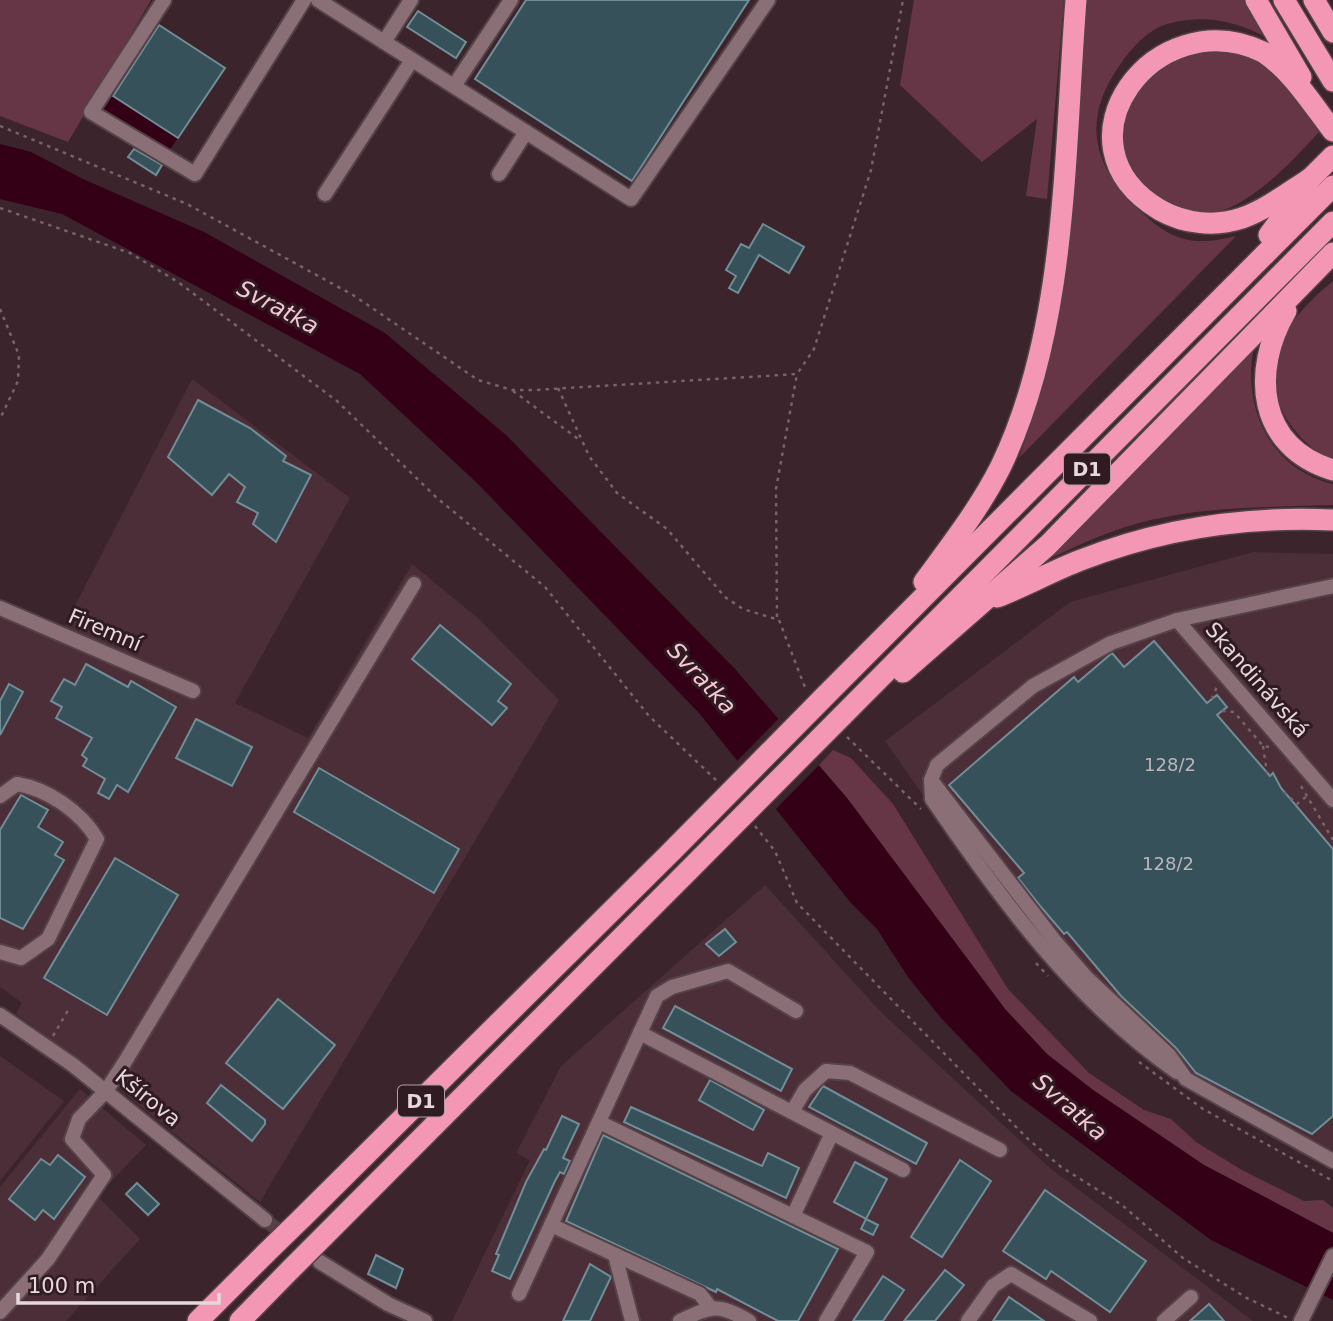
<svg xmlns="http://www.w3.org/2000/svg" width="1333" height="1321" viewBox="0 0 1333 1321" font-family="'DejaVu Sans',sans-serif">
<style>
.built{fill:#4b2e37}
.green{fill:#673646}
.water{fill:#330016}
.pier{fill:#3b242b}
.building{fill:#365159;stroke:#718d96;stroke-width:2}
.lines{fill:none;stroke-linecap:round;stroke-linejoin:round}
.minor-tunnel{stroke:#553f46;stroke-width:14;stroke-dasharray:14 7;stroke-linecap:butt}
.minor-casing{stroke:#544248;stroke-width:18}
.highway-casing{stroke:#544248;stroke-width:24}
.path{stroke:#776369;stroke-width:2.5;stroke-dasharray:3.5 5;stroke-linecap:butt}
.minor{stroke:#8a6f77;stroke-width:14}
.highway{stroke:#f497b5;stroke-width:21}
.highway-bridge-casing{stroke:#544248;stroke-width:24;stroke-linecap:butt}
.highway-bridge{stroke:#f497b5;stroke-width:21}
.labels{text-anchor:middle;stroke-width:6;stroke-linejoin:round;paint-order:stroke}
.number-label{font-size:18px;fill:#bbb6bb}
.shield{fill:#301b22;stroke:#b09fa4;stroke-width:2}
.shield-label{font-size:19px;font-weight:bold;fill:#e7d8dc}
.street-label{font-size:21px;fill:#e7d8dc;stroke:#301b22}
.water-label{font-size:23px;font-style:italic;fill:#f6c7d4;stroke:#301b22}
</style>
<rect width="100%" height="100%" fill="#3b242b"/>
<g class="built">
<path d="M192,379L350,498L235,703L308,738L412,564L478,618L559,700L260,1202L105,1078L16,1014L22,1003L0,987V600L64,627Z"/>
<path d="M1253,552L1333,554V1166L1143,1051L939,818L885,741L1070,602Z"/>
<path d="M765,885L880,1011L1050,1168L1253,1321H452L530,1160L516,1153L561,1066Z"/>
<path d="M0,1056L64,1101L0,1181Z"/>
<path d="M80,1089L146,1145L97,1196L140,1239L66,1321H0V1187Z"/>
</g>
<g class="green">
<path d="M0,0H151L68,142L0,116Z"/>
<path d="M914,0H1064L1047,199L1026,196L1037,119L982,162L900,85Z"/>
<path d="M1088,0H1245L1268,38C1237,22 1207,14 1171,23C1151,27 1133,46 1122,62C1081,117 1091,166 1140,211C1172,241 1193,247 1236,236L1019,458C1077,304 1071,159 1088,0Z"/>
<path d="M1166,51L1246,52L1293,91L1319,132C1293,160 1264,192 1229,208C1187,228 1136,190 1124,150C1120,139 1124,114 1127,102C1131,89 1156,63 1166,51Z"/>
<path d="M1333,281V459C1312,451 1296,435 1285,416C1256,360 1290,316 1333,281Z"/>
<path d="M1254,346C1242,408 1269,468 1333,484V505C1268,507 1203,506 1139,523C1102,533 1068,550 1034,566Z"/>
<path d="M833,750L851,758L893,804L1008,989L1089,1073L1144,1110L1171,1119L1196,1142L1242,1170L1304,1201L1323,1200L1333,1208V1233L1204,1165L1093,1090L1047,1054L1005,1009L847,798L819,765Z"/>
</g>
<g class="water">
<path d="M110,94L178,138L169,151L101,108Z"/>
<path d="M0,144L31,152L83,179L204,232L385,333L506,435L735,669L847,798L1005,1009L1047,1054L1093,1090L1204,1165L1333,1233V1300L1211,1240L1011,1091L941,1018L908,977L877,929L851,903L699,713L477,483L360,374L62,214L0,199Z"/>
</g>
<path class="pier" d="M781,716L821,763L775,810L736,762Z"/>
<g class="building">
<path d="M526,0H749L632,181L475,79Z"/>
<path d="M418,11L466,42L456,58L407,27Z"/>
<path d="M159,25L225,68L178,138L113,96Z"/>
<path d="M134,149L162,165L156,175L128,157Z"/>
<path d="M763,224L804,247L789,273L759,255L738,293L729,288L736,276L726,270L741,244L749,248Z"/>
<path d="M198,400L250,428L286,456L283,461L311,475L276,542L253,524L258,513L237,502L245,487L229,474L212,495L168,457Z"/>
<path d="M440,625L511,684L498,701L507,708L492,725L412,659Z"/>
<path d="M1154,641L1207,703L1217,695L1227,707L1217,715L1270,776L1273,773L1281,788L1333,849V1116L1312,1134L1196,1073L1176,1048L1121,996L1067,932L1064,934L1041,907L1018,878L1024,873L949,785L1074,677L1078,682L1112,653L1124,667Z"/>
<path d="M86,664L128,687L131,681L176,707L128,792L117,785L109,799L98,793L105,779L83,766L87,759L82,755L92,738L56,718L62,707L51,701L64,679L75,685Z"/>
<path d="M9,684L23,692L0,735V701Z"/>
<path d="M196,719L252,747L232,786L176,758Z"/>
<path d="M319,768L459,849L434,893L294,812Z"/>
<path d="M21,795L48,810L38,827L63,842L55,855L64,860L23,929L0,918V830Z"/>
<path d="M115,858L178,895L107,1015L44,978Z"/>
<path d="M725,929L736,942L719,956L706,944Z"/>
<path d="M278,999L335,1045L283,1109L226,1063Z"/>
<path d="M675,1006L792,1069L781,1091L663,1028Z"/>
<path d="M710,1080L764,1110L753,1130L699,1100Z"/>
<path d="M221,1085L265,1120V1124L252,1141L207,1103Z"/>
<path d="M823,1086L927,1143L916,1164L809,1107Z"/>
<path d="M631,1107L762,1166L768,1153L799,1168L786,1198L624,1122Z"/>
<path d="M562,1116L579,1124L563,1158L570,1161L564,1174L560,1172L555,1181L510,1279L492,1271L499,1255L496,1254L526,1182L544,1149L546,1150Z"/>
<path d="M603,1135L838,1249L798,1321H778L717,1289L716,1292L566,1221Z"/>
<path d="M58,1155L85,1177L54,1219L43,1210L35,1220L9,1199L41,1159L50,1165Z"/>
<path d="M960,1160L991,1181L942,1257L911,1237Z"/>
<path d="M855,1162L887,1179L866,1219L834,1202Z"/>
<path d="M137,1183L159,1204L148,1215L126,1194Z"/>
<path d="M1045,1190L1146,1261L1110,1312L1051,1271L1046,1279L1003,1251Z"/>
<path d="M866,1219L878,1225L873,1235L861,1229Z"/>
<path d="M376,1255L403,1269L396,1288L368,1274Z"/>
<path d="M590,1264L611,1277L590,1321H563Z"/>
<path d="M945,1270L964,1285L935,1321H904Z"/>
<path d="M883,1276L904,1290L883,1321H853Z"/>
<path d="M1009,1297L1044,1321H993Z"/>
<path d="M1209,1304L1224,1321H1190Z"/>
</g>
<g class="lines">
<path class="minor-tunnel" d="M265,1220L314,1257"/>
<g class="minor-casing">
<g id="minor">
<path d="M164,0L91,112L195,174L304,0"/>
<path d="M318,0L526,132L499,174"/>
<path d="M384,42L411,0"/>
<path d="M454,86L511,0"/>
<path d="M526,132L631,199L768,0"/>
<path d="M325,194L412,60"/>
<path d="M1333,586L1177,620L1111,643L1033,686L937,765L931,780L1054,940L1086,977L1169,1055L1186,1079L1333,1161"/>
<path d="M0,608L193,691"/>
<path d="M1177,620L1333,800"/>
<path d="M931,780L932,799C1002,901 1074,1000 1177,1072"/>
<path d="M0,796L17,784C48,789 81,812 97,839L48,939L21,958L0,952"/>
<path d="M0,1015L73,1065L265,1220"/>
<path d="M640,1033L903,1170"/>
<path d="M792,1112L805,1090L826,1071L850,1073L1000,1150"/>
<path d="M599,1122L867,1252L826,1321"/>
<path d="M793,1216L832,1133"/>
<path d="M615,1255L632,1321"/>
<path d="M320,1262L388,1304L425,1321"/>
<path d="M519,1294L551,1225"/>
<path d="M710,1307L700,1294L551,1225L657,996L672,987L728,971L796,1011"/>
<path d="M0,1312L48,1259L104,1175L72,1139L79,1119L106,1091L126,1060L414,584"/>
<path d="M680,1321C712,1306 717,1303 749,1321"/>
<path d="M968,1321L993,1286L1011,1274L1090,1321"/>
<path d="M1164,1321L1191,1297"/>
<path d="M1301,1321L1333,1256"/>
</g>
</g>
<g class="highway-casing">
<g id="highway">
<path d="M1256,0L1301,77"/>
<path d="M1284,0L1333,81"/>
<path d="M1314,0L1333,32"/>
<path d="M1311,178C1289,192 1267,209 1242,218C1215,227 1185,224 1160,210C1048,144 1155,0 1263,52C1292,71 1312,104 1333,131"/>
<path d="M1269,235L1311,178L1333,156"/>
<path d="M1286,311C1251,371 1257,447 1333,470"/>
<path d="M924,582C951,545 980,508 1001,466C1068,326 1064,152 1076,0"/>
<path d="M997,597C1026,586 1052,571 1081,560C1163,528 1246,516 1333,520"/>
<path d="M903,672L1048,545L1333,253"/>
<path d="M825,696L1333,186"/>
<path d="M842,716L1333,222"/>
<path d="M302,1218L672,851"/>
<path d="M323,1237L688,871"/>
<path d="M198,1321L265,1254"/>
<path d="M240,1321L291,1269"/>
</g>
</g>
<g class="path">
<path d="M0,126L187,204L353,295L478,380L512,390H535L797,374L814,349L871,170L903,0"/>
<path d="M0,208L130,253L178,282L337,401L437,498L545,587L649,716L717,781"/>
<path d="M0,309L19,355L18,381L0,419"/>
<path d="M558,388L589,456L617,493L667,529L725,597L743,609L779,620L806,690"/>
<path d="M513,391L581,441"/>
<path d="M777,617L776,489L797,374"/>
<path d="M1212,699L1217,686"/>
<path d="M1222,711L1234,712L1263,746L1269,747"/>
<path d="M847,737L921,809"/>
<path d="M1263,746L1267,773"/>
<path d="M1301,786L1333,840"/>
<path d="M1284,792L1297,804L1307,796"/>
<path d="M755,826L775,851L797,903L1028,1139L1061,1167L1122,1205L1183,1258L1245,1297L1288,1318"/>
<path d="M1036,963L1048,976"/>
<path d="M53,1036L70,1007"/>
<path d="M1139,1062L1203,1109L1333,1181"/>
</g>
<use href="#minor" class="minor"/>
<use href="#highway" class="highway"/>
<g class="highway-bridge-casing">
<g id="highway-bridge">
<path d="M672,851L825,696"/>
<path d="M688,871L842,716"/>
<path d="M265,1254L302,1218"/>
<path d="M291,1269L323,1237"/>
</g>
</g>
<use href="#highway-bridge" class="highway-bridge"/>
</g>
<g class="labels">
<g class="number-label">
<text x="1170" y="771">128/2</text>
<text x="1168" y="870">128/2</text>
</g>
<g class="shield">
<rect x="1064" y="453.5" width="46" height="31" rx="5"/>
<rect x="398" y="1085.5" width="46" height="31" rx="5"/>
</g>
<g class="shield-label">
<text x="1087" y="476">D1</text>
<text x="421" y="1108">D1</text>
</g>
<g class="street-label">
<text transform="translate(105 630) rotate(23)" y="7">Firemní</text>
<text transform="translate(1257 680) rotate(49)" y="7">Skandinávská</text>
<text transform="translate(148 1098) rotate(39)" y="7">Kšírova</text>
</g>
<g class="water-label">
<text transform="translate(278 307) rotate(28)" y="8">Svratka</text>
<text transform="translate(702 678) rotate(47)" y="8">Svratka</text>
<text transform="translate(1070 1107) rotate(41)" y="8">Svratka</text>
</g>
</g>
<path d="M18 1293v10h201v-10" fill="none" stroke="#e7d8dc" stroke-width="3.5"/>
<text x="28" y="1293" font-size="21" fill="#e7d8dc" stroke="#301b22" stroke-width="5" paint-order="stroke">100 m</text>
</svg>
